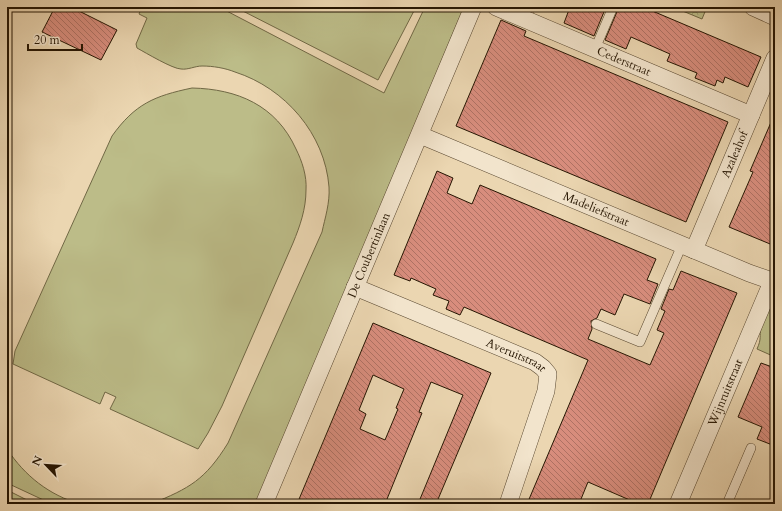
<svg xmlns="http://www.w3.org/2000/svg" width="782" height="511" viewBox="0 0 782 511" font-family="Cardo,serif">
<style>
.green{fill:#bcbc88;stroke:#706845}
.forest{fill:url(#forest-crowns);stroke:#706845}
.building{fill:url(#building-back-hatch);stroke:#251502;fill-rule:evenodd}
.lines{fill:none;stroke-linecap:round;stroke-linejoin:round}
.lane-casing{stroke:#56452e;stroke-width:10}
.street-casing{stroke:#56452e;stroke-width:18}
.lane{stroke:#f2e4cc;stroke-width:9}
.street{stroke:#f2e4cc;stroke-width:17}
.labels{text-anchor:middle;stroke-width:3.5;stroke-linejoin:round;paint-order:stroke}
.street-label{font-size:12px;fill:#251502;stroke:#f2e4cc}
</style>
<defs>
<pattern id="forest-crowns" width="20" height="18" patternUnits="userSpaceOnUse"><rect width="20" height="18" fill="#bcbc88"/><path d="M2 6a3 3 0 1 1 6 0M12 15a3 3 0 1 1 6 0" fill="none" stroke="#a1a174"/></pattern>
<pattern id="building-back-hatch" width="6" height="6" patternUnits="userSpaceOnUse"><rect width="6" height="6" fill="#d88d7d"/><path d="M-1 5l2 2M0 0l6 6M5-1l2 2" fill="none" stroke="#af7264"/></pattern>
</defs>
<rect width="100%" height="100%" fill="#ebd6b1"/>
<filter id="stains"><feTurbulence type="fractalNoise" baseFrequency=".005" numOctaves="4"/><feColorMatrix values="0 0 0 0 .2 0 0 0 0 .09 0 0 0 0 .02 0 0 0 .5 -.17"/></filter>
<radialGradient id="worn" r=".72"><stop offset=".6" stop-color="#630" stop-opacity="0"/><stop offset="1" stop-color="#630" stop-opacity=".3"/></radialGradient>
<g class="green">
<path d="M142,7H219L384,93L425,7H464L258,504H151C190,488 205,480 228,443L322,232C325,218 330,203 329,187C325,134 285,88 235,72C225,68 213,66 202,66C195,66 188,70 181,69C173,69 146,53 137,48L136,44L147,18L139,14Z"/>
<path d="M235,7H416L378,80Z"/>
<path d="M192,88C237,89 276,105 296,149C302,161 307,176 306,190C306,209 300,226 293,243L222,406L208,433L198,449L110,409L116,397L105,392L100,404L13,364L15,351L112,136C135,104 154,96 192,88Z"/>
<path d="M775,298V357L757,349C762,338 759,337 761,328C763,318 769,305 775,298Z"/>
<path d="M7,449C25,476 49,495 80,504H52L7,483Z"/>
<path d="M7,490L35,504H7Z"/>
</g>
<path class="forest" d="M673,7H707L702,19Z"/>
<g class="building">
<path d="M55,7H71L117,30L101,60L42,32Z"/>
<path d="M522,7H536L534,12Z"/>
<path d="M570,7H606L594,36L564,23Z"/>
<path d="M619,7H643L761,57L748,87L725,77L723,83L717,80L715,86L695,78L697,73L667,61L670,54L631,37L626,49L605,40Z"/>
<path d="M501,20L526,31L524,36L728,122L686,222L456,126Z"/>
<path d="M775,113V246L729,227L753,172L750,171Z"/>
<path d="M437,171L453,178L447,193L472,204L480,185L656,259L647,280L658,284L650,304L624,294L615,315L601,309L597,318L591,321L592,329L588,339L650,365L664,333L657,330L665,311L661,309L669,289L673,290L681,271L737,293L648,504H639L588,482L579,504H527L588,360L464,307L460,315L446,309L449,301L433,295L436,289L411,278L410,281L394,275Z"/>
<path d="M373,323L491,373L466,433L436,504H418L463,395L431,382L419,412L422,413L385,504H297ZM373,375L404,389L396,408L398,409L385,440L360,429L366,414L359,410Z"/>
<path d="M761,363L775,368V446L757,439L762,427L738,417Z"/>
</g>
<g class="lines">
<g class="lane-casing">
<g id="lane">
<path d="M595,49L613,7"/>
<path d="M596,324L640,342L682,245"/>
<path d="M727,504L751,448"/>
</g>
</g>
<g class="street-casing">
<g id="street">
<path id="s1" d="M496,7L751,115"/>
<path d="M753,7L775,17"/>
<path id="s2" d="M420,135L749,273L775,282"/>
<path id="s3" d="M694,250L775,58"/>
<path id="s4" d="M355,287L535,362L543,368L548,374L546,391L508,504"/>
<path id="s5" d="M264,504L473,7"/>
<path id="s6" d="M678,504L772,282"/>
</g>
</g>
<use href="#lane" class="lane"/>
<use href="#street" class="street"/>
</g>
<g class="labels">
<g class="street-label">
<text dy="4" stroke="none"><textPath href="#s1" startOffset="139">Cederstraat</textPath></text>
<text dy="4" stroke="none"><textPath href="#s3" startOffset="104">Azaleahof</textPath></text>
<text dy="4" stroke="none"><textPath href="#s2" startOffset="191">Madeliefstraat</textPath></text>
<text dy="4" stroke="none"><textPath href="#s5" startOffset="270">De Coubertinlaan</textPath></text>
<text dy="4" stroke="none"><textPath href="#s4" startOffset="175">Averuitstraat</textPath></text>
<text dy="4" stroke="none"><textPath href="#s6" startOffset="121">Wijnruitstraat</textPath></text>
</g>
</g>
<rect width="782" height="511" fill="none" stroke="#ebd6b1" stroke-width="24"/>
<rect x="8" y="8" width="766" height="495" fill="none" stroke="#251502" stroke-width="2"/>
<rect x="12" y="12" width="758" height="487" fill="none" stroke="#251502"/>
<g transform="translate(46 465) rotate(295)" stroke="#f2e4cc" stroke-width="3" paint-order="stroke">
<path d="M0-3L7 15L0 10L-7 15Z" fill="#251502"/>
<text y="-6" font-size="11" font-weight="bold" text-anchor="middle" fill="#251502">N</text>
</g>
<path d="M28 44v6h54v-6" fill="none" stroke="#251502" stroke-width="2"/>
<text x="34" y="44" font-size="12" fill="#251502" stroke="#f2e4cc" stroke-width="3" paint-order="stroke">20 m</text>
<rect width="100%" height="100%" filter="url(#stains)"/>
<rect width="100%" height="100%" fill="url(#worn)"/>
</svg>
